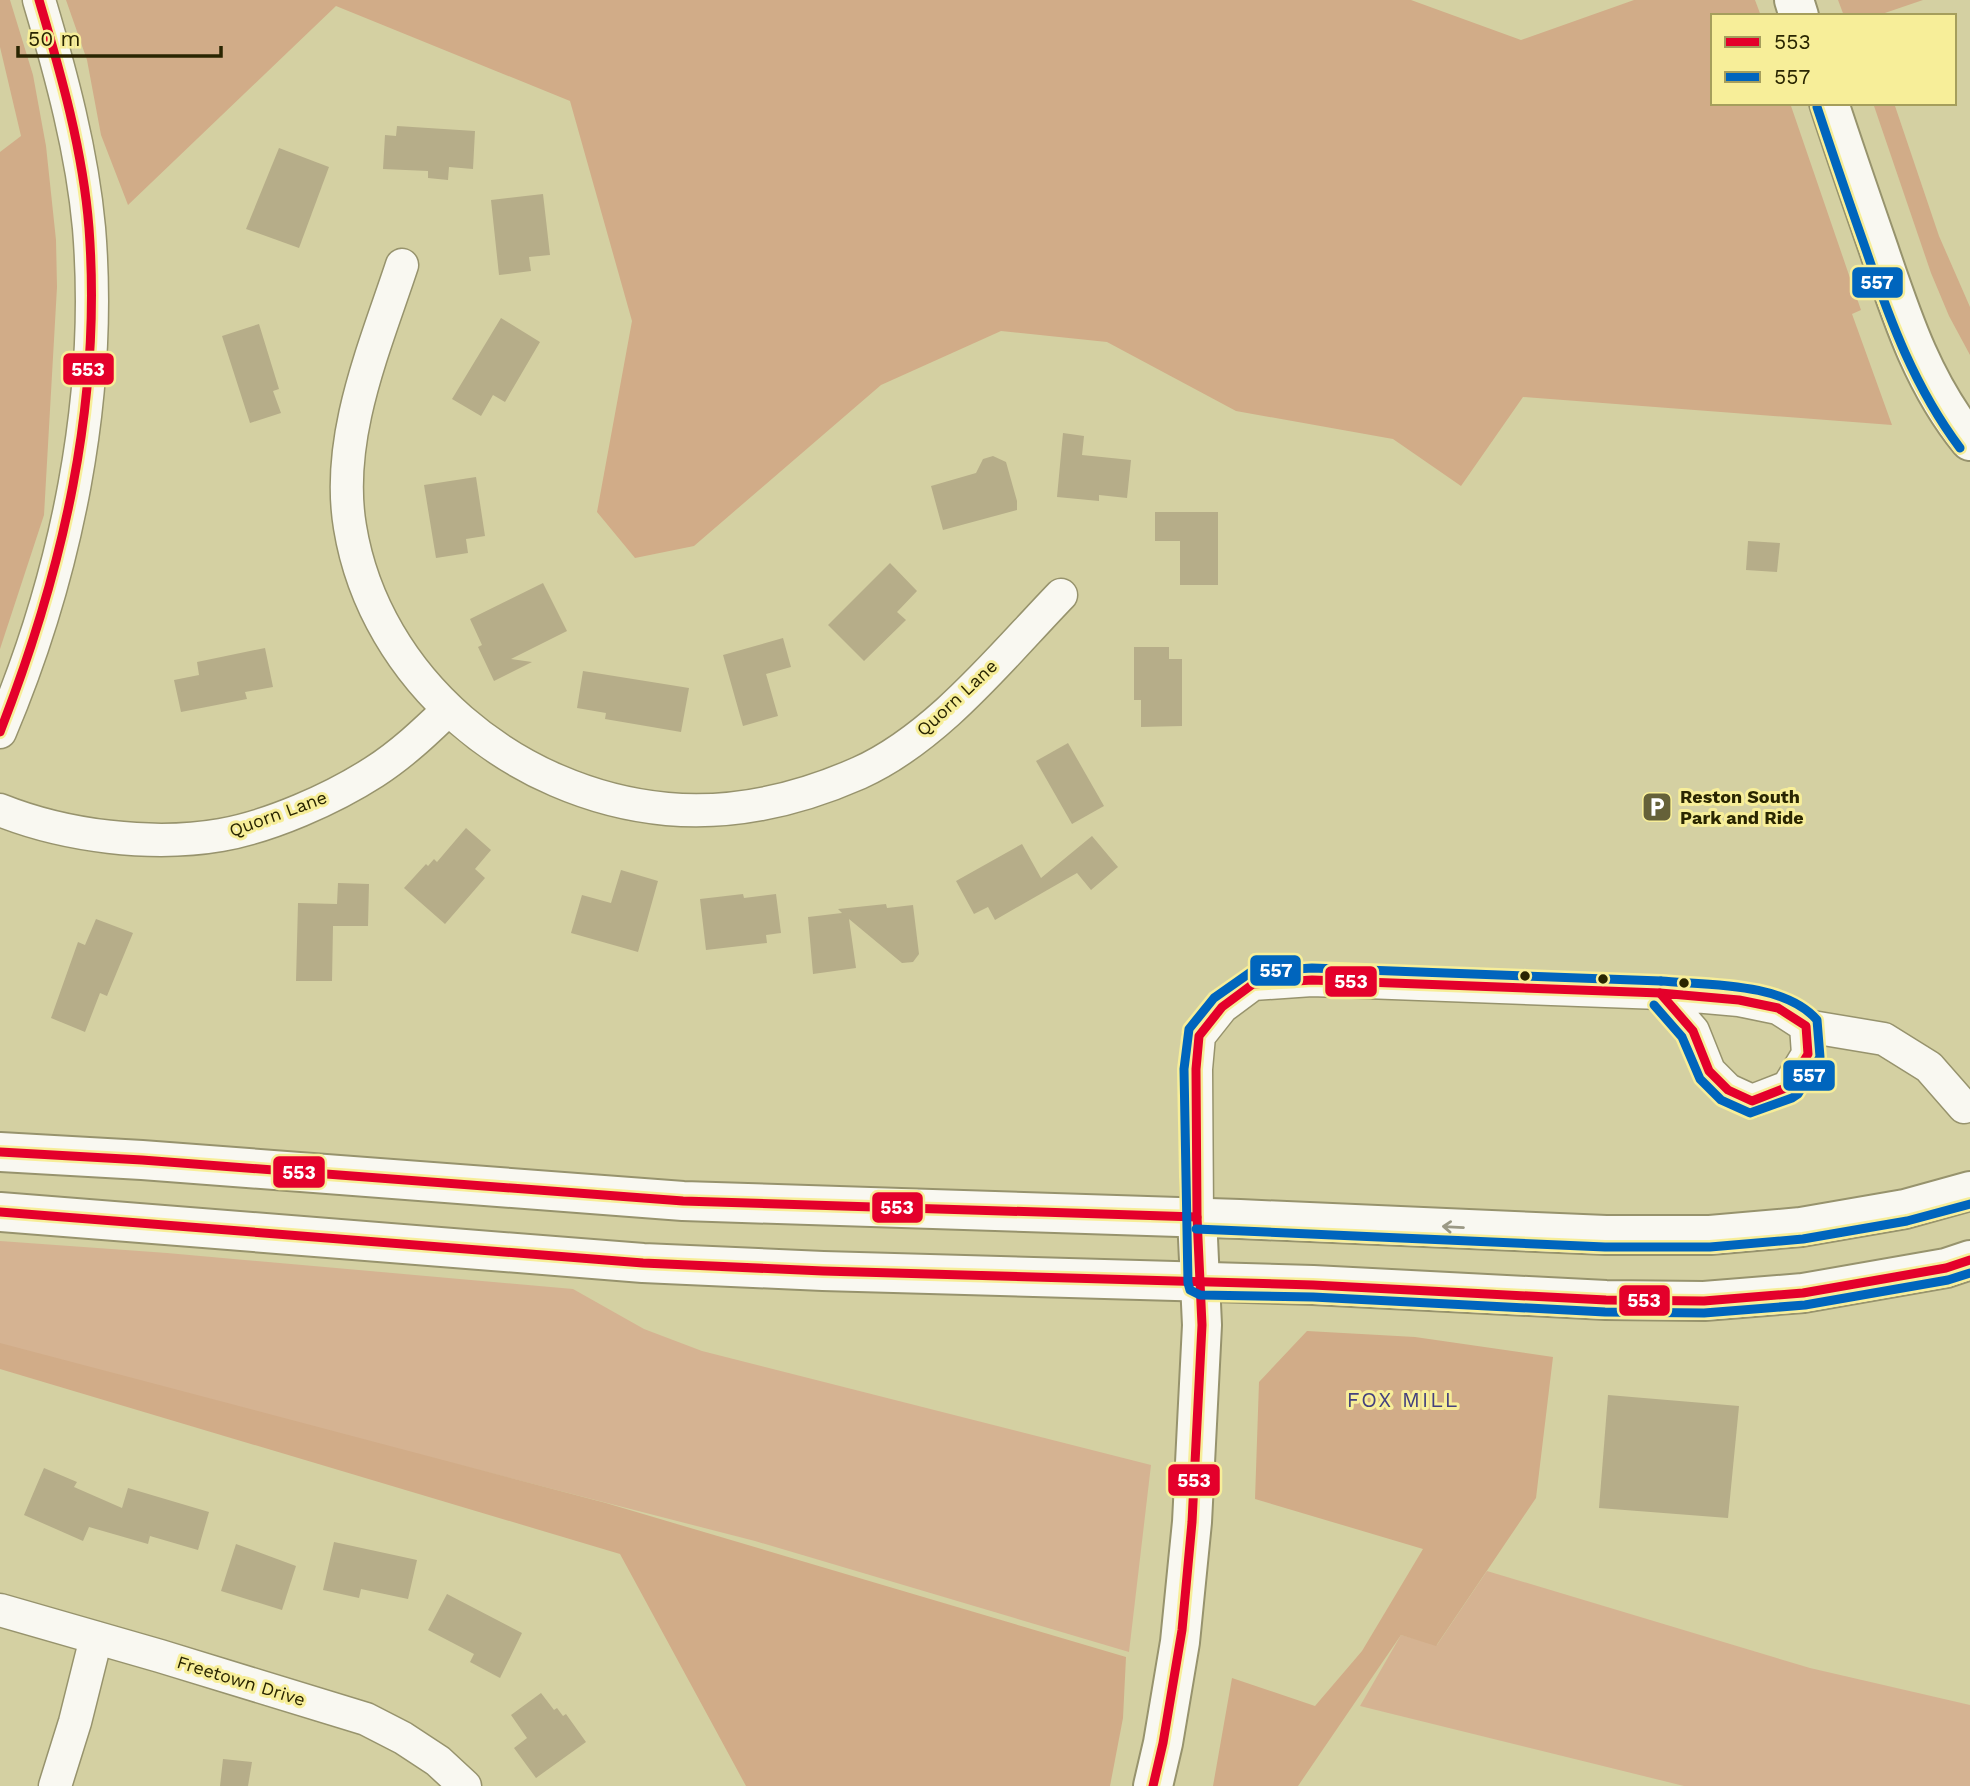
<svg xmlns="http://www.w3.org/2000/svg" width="1970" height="1786" viewBox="0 0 1970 1786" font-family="'Work Sans',sans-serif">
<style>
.green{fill:#d5b392}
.forest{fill:#d1ac88}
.building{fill:#b6ad89}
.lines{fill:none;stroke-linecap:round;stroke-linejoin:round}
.minor-casing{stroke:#97936d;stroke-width:35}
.major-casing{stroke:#97936d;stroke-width:42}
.minor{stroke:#f9f8f1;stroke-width:32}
.major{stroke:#f9f8f1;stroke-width:38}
.bus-1-casing{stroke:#f7ee99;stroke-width:14}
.bus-2-casing{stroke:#f7ee99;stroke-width:14}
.bus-1{stroke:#e4002b;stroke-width:9}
.bus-2{stroke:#0065bd;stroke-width:9}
.oneway{stroke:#9b9985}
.bus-dot{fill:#292501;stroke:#f7ee99;stroke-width:2.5}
.labels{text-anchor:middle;stroke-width:6;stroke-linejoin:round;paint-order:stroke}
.street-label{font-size:18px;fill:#292501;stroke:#f7ee99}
.poi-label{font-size:18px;font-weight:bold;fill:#292501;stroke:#f7ee99;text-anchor:start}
.quarter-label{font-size:21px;letter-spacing:2px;fill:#44417e;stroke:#f7ee99}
.line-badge{stroke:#f7ee99;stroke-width:2.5}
.badge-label{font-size:19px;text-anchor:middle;font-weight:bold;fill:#fff}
</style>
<rect width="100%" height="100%" fill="#d4d0a2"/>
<g class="green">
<path d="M0,1241L167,1253L573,1289L644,1329L702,1351L1151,1465L1129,1652L755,1541L0,1347Z"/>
<path d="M1487,1571L1810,1668L1970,1705V1786H1684L1360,1706L1401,1635L1437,1645Z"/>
</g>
<g class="forest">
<path d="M0,0H10L33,75L46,146L56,240L57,287L44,515L0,649V152L21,136L0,47Z"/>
<path d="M66,0H1411L1521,40L1634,0H1755L1761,16H1713V103H1790L1861,310L1852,314L1892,425L1523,397L1461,486L1393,439L1236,411L1107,342L1001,331L881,385L694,546L635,558L597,512L632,321L570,101L336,6L128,205L101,135L87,60Z"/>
<path d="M1838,0H1923L1876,16H1844Z"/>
<path d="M1873,103H1894L1939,236L1970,307V355L1949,316L1931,273Z"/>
<path d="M1307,1331L1415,1337L1553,1357L1536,1498L1436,1646L1401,1635L1298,1786H1213L1232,1678L1315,1706L1362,1651L1423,1549L1255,1499L1259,1382Z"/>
<path d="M0,1343L606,1503L1126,1657L1123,1718L1110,1786H746L620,1554L0,1369Z"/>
</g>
<g class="building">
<path d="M397,126L475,131L473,169L449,167L448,180L428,178V171L383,169L385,135L396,136Z"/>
<path d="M279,148L329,167L299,248L246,229Z"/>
<path d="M543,194L550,255L529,257L531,271L499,275L491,200Z"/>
<path d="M501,318L540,342L505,402L493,395L481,416L452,399Z"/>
<path d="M259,324L279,389L273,391L281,413L250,423L222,336Z"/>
<path d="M1063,433L1084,436L1082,455L1131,460L1127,498L1099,495V501L1057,497Z"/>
<path d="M993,456L1006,462L1017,501V510L943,530L931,486L976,473L983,459Z"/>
<path d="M476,477L485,536L466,539L468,553L436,558L424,485Z"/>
<path d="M1155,512H1218V585H1180V541H1155Z"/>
<path d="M1748,541L1780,543L1777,572L1746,570Z"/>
<path d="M890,563L917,591L897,612L906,620L864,661L828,625Z"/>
<path d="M543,583L567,631L511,659L532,662L494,681L478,647L482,645L470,619Z"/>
<path d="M783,638L791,667L766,674L778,716L743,726L723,655Z"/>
<path d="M1134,647H1169V659H1182V726L1141,727V700H1134Z"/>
<path d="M265,648L273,687L245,692L247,699L181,712L174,680L199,675L197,662Z"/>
<path d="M583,671L689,688L681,732L605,719L606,713L577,708Z"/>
<path d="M1068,743L1104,806L1072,824L1036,761Z"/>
<path d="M466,828L491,850L475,869L485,878L445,924L404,888L426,864L428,866L434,859L437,862Z"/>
<path d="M1092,836L1118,867L1091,890L1077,873L995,920L988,907L974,914L956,881L1022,844L1041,878Z"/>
<path d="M621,870L658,881L638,952L571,933L582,895L611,903Z"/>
<path d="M338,883L369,884L368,926H333L332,981H296L298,903L337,904Z"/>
<path d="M743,894L744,898L776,894L781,933L766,935L767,943L706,950L700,899Z"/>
<path d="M886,904L887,908L913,905L919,954L913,962L902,963L849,919L856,968L813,974L808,917L842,913L838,909Z"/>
<path d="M96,919L133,933L107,996L100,993L85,1032L51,1018L78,942L85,945Z"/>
<path d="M1608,1395L1739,1406L1728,1518L1599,1508Z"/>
<path d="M44,1468L77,1482L74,1487L122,1508L128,1488L209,1512L198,1550L150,1536L148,1544L89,1527L83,1541L24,1515Z"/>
<path d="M334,1542L417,1560L408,1599L361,1589L359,1598L323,1590Z"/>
<path d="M236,1544L296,1566L282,1610L221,1591Z"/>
<path d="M447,1594L522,1633L500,1678L470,1662L474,1654L428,1630Z"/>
<path d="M541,1693L554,1710L557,1708L563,1716L566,1714L586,1742L536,1778L514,1748L527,1738L511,1715Z"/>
<path d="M223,1759L252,1762L248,1786H220Z"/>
</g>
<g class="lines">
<g class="minor-casing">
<g id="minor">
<path d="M402,265C375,347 335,438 350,527C375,680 515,795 667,809C733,815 800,799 859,773C937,738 1002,656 1061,595"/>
<path d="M0,732C66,576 103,398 89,228C82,151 61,74 39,0"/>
<path d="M0,810C65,836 152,847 221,835C271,826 332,799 374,772C402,754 425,732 448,710"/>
<path d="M1806,1026L1884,1039L1929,1067L1964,1107"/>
<path d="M1197,1217L1196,1069L1199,1036L1222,1007L1253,984L1312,980L1660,993L1739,1000L1778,1008L1806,1026L1808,1054L1788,1087L1752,1101L1728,1090L1709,1071L1693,1031L1660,993"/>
<path d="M0,1610L160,1656L366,1719L403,1738L438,1761L465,1786"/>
<path d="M55,1786L75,1722L96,1638"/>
</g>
</g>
<g class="major-casing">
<g id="major">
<path d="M1794,0L1799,16"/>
<path d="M1829,103C1845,152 1862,201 1879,250C1902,318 1924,385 1970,441"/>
<path d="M0,1152L142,1160L683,1201L1240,1219L1606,1235H1710L1801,1227L1905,1209L1970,1191"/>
<path d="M0,1212L643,1263L823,1271L1313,1285L1606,1300L1704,1301L1803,1293L1946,1268L1970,1260"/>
<path d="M1153,1786L1163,1743L1180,1642L1192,1522L1202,1325L1197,1217"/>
</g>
</g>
<use href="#minor" class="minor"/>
<use href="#major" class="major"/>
<g class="bus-1-casing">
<g id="bus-1">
<path d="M0,732C63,571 102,402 89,228C83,151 61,74 39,0"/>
<path d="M1660,993L1739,1000L1778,1008L1806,1026L1808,1054L1788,1087L1752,1101L1728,1090L1709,1071L1693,1031Z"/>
<path d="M0,1152L142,1160L683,1201L1197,1217"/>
<path d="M0,1212L643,1263L823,1271L1313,1285L1606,1300L1704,1301L1803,1293L1946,1268L1970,1260"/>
<path d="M1153,1786L1163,1743L1182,1630L1192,1522L1202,1325L1197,1217L1196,1069L1199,1036L1222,1007L1253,984L1312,980L1660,993"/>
</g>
</g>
<g class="bus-2-casing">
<g id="bus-2">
<path d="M1817,107C1833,155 1849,202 1866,250C1890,321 1915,388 1960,448"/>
<path d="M1661,981L1312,968L1251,972L1214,998L1189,1029L1184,1069L1188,1283L1190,1290L1200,1295L1313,1297L1605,1312L1704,1313L1805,1305L1948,1280L1970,1273"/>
<path d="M1654,1005L1682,1037L1700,1079L1721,1100L1750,1113L1792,1098L1798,1094L1820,1057L1817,1020C1784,982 1707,985 1661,981"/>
<path d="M1196,1229L1605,1247H1710L1803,1239L1907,1221L1970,1204"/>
</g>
</g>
<use href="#bus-1" class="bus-1"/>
<use href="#bus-2" class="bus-2"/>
</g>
<defs><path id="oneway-shaft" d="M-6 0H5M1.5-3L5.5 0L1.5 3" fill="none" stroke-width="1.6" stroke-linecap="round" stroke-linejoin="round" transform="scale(1.75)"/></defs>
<use class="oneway" href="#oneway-shaft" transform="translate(1453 1227) rotate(-177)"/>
<defs>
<g id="parking-square" transform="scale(1.575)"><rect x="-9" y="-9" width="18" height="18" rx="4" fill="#656139" stroke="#f7ee99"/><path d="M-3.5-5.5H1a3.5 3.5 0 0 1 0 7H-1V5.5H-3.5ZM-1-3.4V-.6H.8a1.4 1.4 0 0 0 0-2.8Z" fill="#fff"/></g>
</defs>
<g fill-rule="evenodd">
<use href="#parking-square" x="1657" y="807"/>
</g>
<g class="bus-dot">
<circle cx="1525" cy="976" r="6"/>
<circle cx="1603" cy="979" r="6"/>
<circle cx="1684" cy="983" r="6"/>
</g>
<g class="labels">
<g class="street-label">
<text transform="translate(957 698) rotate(-43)" y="6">Quorn Lane</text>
<text transform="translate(278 814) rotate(-20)" y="6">Quorn Lane</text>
<text transform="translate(241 1681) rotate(17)" y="6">Freetown Drive</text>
</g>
<g class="poi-label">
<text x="1680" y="803">Reston South<tspan x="1680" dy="21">Park and Ride</tspan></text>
</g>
<g class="quarter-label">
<text x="1403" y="1407">FOX MILL</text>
</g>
</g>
<g class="line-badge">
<rect x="1851" y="266" width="53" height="33" rx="7" fill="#0065bd"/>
<rect x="62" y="352" width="53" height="34" rx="7" fill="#e4002b"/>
<rect x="1249" y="954" width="53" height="33" rx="7" fill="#0065bd"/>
<rect x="1324" y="965" width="54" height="33" rx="7" fill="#e4002b"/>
<rect x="1782" y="1059" width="54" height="33" rx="7" fill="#0065bd"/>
<rect x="272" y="1155" width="54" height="34" rx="7" fill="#e4002b"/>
<rect x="871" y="1191" width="53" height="33" rx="7" fill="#e4002b"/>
<rect x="1618" y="1284" width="53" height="33" rx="7" fill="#e4002b"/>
<rect x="1167" y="1463" width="54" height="34" rx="7" fill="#e4002b"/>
</g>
<g class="badge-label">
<text x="1877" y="289">557</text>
<text x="88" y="376">553</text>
<text x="1276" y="977">557</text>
<text x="1351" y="988">553</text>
<text x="1809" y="1082">557</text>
<text x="299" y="1179">553</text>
<text x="897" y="1214">553</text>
<text x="1644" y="1307">553</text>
<text x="1194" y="1487">553</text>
</g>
<rect x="1711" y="14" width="245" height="91" fill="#f7ee99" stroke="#a59e5c" stroke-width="2"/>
<rect x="1725" y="37" width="35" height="10" fill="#e4002b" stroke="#a59e5c" stroke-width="2"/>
<text x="1774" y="49" font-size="21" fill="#292501">553</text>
<rect x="1725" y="72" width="35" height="10" fill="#0065bd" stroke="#a59e5c" stroke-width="2"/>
<text x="1774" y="84" font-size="21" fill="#292501">557</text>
<path d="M18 46v10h203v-10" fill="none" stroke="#292501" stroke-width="3.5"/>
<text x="28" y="46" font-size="21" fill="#292501" stroke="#f7ee99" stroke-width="5" paint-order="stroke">50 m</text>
</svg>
